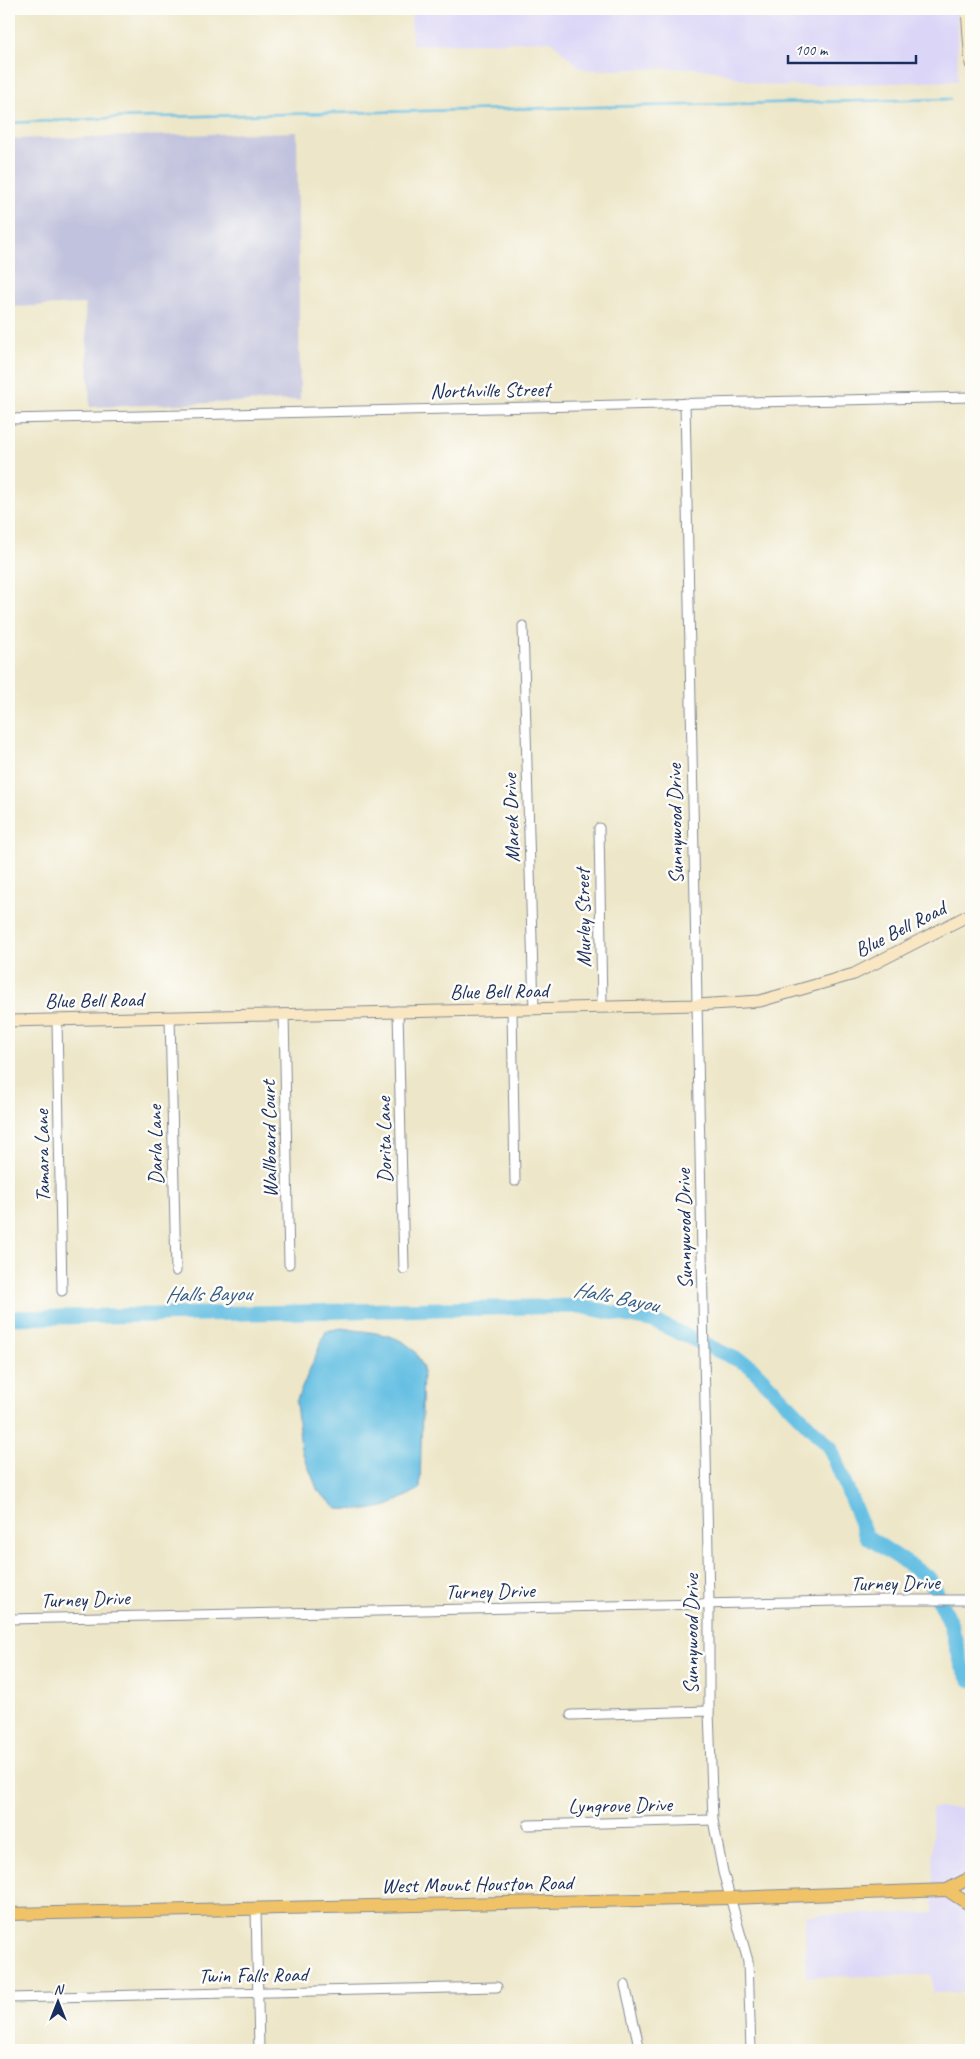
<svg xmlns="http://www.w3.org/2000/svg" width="980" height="2059" viewBox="0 0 980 2059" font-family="Caveat,sans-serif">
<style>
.built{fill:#dbd6f7}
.industrial{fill:#c1c2dd}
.water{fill:#66c0e3;stroke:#4078a0}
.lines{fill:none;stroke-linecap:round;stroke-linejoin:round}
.stream{stroke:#66c0e3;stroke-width:2.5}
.river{stroke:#66c0e3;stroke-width:15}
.street-casing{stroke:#848a93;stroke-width:11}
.secondary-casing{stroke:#848a93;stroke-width:13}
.primary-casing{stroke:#848a93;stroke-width:14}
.street{stroke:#fff;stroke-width:9}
.secondary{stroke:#f9e7c3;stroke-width:11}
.primary{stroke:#f0c369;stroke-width:12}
.labels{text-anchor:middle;stroke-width:5;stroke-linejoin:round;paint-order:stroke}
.street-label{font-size:21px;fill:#1b2f5e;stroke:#fdfcf7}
.water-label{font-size:22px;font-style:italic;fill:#325a86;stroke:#fdfcf7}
</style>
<rect width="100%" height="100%" fill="#fdfcf7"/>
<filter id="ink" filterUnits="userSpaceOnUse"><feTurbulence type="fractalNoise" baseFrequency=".02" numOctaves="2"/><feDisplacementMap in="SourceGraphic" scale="10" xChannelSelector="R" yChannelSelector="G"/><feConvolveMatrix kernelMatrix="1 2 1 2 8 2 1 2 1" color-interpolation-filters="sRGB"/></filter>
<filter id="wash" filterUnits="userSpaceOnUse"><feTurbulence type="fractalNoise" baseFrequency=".0096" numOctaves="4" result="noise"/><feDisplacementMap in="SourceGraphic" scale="20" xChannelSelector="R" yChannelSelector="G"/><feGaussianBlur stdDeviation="1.12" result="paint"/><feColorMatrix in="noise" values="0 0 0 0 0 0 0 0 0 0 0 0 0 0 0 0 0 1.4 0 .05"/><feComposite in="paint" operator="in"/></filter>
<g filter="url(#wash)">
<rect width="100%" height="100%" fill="#ede6c8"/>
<g class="built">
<path d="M411,9H957L958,81L784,86L759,84L715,71L694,68L589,70L579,67L551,41L412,45Z"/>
<path d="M932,1808H971V1992L932,1993V1975L806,1977L805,1915L933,1913Z"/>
</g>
<path class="industrial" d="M297,132L300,400L90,407L85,304L9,307V139Z"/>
<path class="water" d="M342,1328C363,1332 393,1332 410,1347C417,1352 419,1360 423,1367L420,1489L388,1506L367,1510L338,1509L318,1491L301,1449L296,1402L326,1331Z"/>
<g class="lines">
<g class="stream">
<path d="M9,123L113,118L950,99"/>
<path d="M969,1678L971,1676"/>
</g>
<path class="river" d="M9,1318L579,1306L654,1321L749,1365L830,1447L866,1536L929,1578L951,1625L962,1666L971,1680"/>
</g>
</g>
<g filter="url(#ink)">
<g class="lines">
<g class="street-casing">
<g id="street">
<path d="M685,403L709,1603V1711L713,1820L723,1872L748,1961L751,2050"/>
<path d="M9,419L971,397"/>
<path d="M523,626L534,1009"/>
<path d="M599,828L602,1007"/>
<path d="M512,1009L515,1181"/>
<path d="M398,1011L404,1269"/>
<path d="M284,1014L289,1264"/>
<path d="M170,1017L176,1271"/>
<path d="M57,1020L62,1291"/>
<path d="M9,1619L885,1600H971"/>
<path d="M571,1715L709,1711"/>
<path d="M528,1825L713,1820"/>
<path d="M256,1908L259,2050"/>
<path d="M625,1985L640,2050"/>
<path d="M9,1998L497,1987"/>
</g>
</g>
<g class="secondary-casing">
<g id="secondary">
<path d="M967,9L971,64"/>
<path d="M9,1021L696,1005L760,1001L854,974L971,914"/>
</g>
</g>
<g class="primary-casing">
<g id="primary">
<path d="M947,1890L967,1903H971"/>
<path d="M9,1914L731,1898L947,1890L966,1880H971"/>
</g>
</g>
<use href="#street" class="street"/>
<use href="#secondary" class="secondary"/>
<use href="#primary" class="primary"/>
</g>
</g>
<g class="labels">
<g class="street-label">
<text transform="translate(490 390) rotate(-1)" y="7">Northville Street</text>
<text transform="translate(511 818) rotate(-92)" y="7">Marek Drive</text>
<text transform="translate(675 824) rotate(-91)" y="7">Sunnywood Drive</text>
<text transform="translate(583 918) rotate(-91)" y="7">Murley Street</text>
<text transform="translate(900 929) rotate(-27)" y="7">Blue Bell Road</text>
<text transform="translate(499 991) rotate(-1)" y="7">Blue Bell Road</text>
<text transform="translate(94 1000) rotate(-1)" y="7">Blue Bell Road</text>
<text transform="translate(269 1139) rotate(-91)" y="7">Wallboard Court</text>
<text transform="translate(384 1140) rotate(-91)" y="7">Dorita Lane</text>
<text transform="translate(155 1145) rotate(-91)" y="7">Darla Lane</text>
<text transform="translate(42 1156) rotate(-91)" y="7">Tamara Lane</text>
<text transform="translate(684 1229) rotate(-91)" y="7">Sunnywood Drive</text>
<text transform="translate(895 1583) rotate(-1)" y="7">Turney Drive</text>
<text transform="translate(490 1591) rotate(-1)" y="7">Turney Drive</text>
<text transform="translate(85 1599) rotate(-2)" y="7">Turney Drive</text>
<text transform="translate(691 1634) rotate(-90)" y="7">Sunnywood Drive</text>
<text transform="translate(620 1805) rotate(-1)" y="7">Lyngrove Drive</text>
<text transform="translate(477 1884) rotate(-1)" y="7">West Mount Houston Road</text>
<text transform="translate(253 1975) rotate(-1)" y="7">Twin Falls Road</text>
</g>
<g class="water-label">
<text transform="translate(208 1293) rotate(-1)" y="8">Halls Bayou</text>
<text transform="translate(616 1296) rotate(11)" y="8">Halls Bayou</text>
</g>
</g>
<rect width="980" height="2059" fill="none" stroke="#fdfcf7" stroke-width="30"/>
<g transform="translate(58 2002)" stroke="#fdfcf7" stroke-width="4" paint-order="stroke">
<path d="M0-4L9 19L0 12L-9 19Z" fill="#1b2f5e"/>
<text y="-8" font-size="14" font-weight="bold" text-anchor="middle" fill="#1b2f5e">N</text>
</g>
<path d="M788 55v8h128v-8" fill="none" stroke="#1b2f5e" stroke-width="2.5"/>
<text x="795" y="55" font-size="15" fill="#1b2f5e" stroke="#fdfcf7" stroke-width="4" paint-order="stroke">100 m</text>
</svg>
